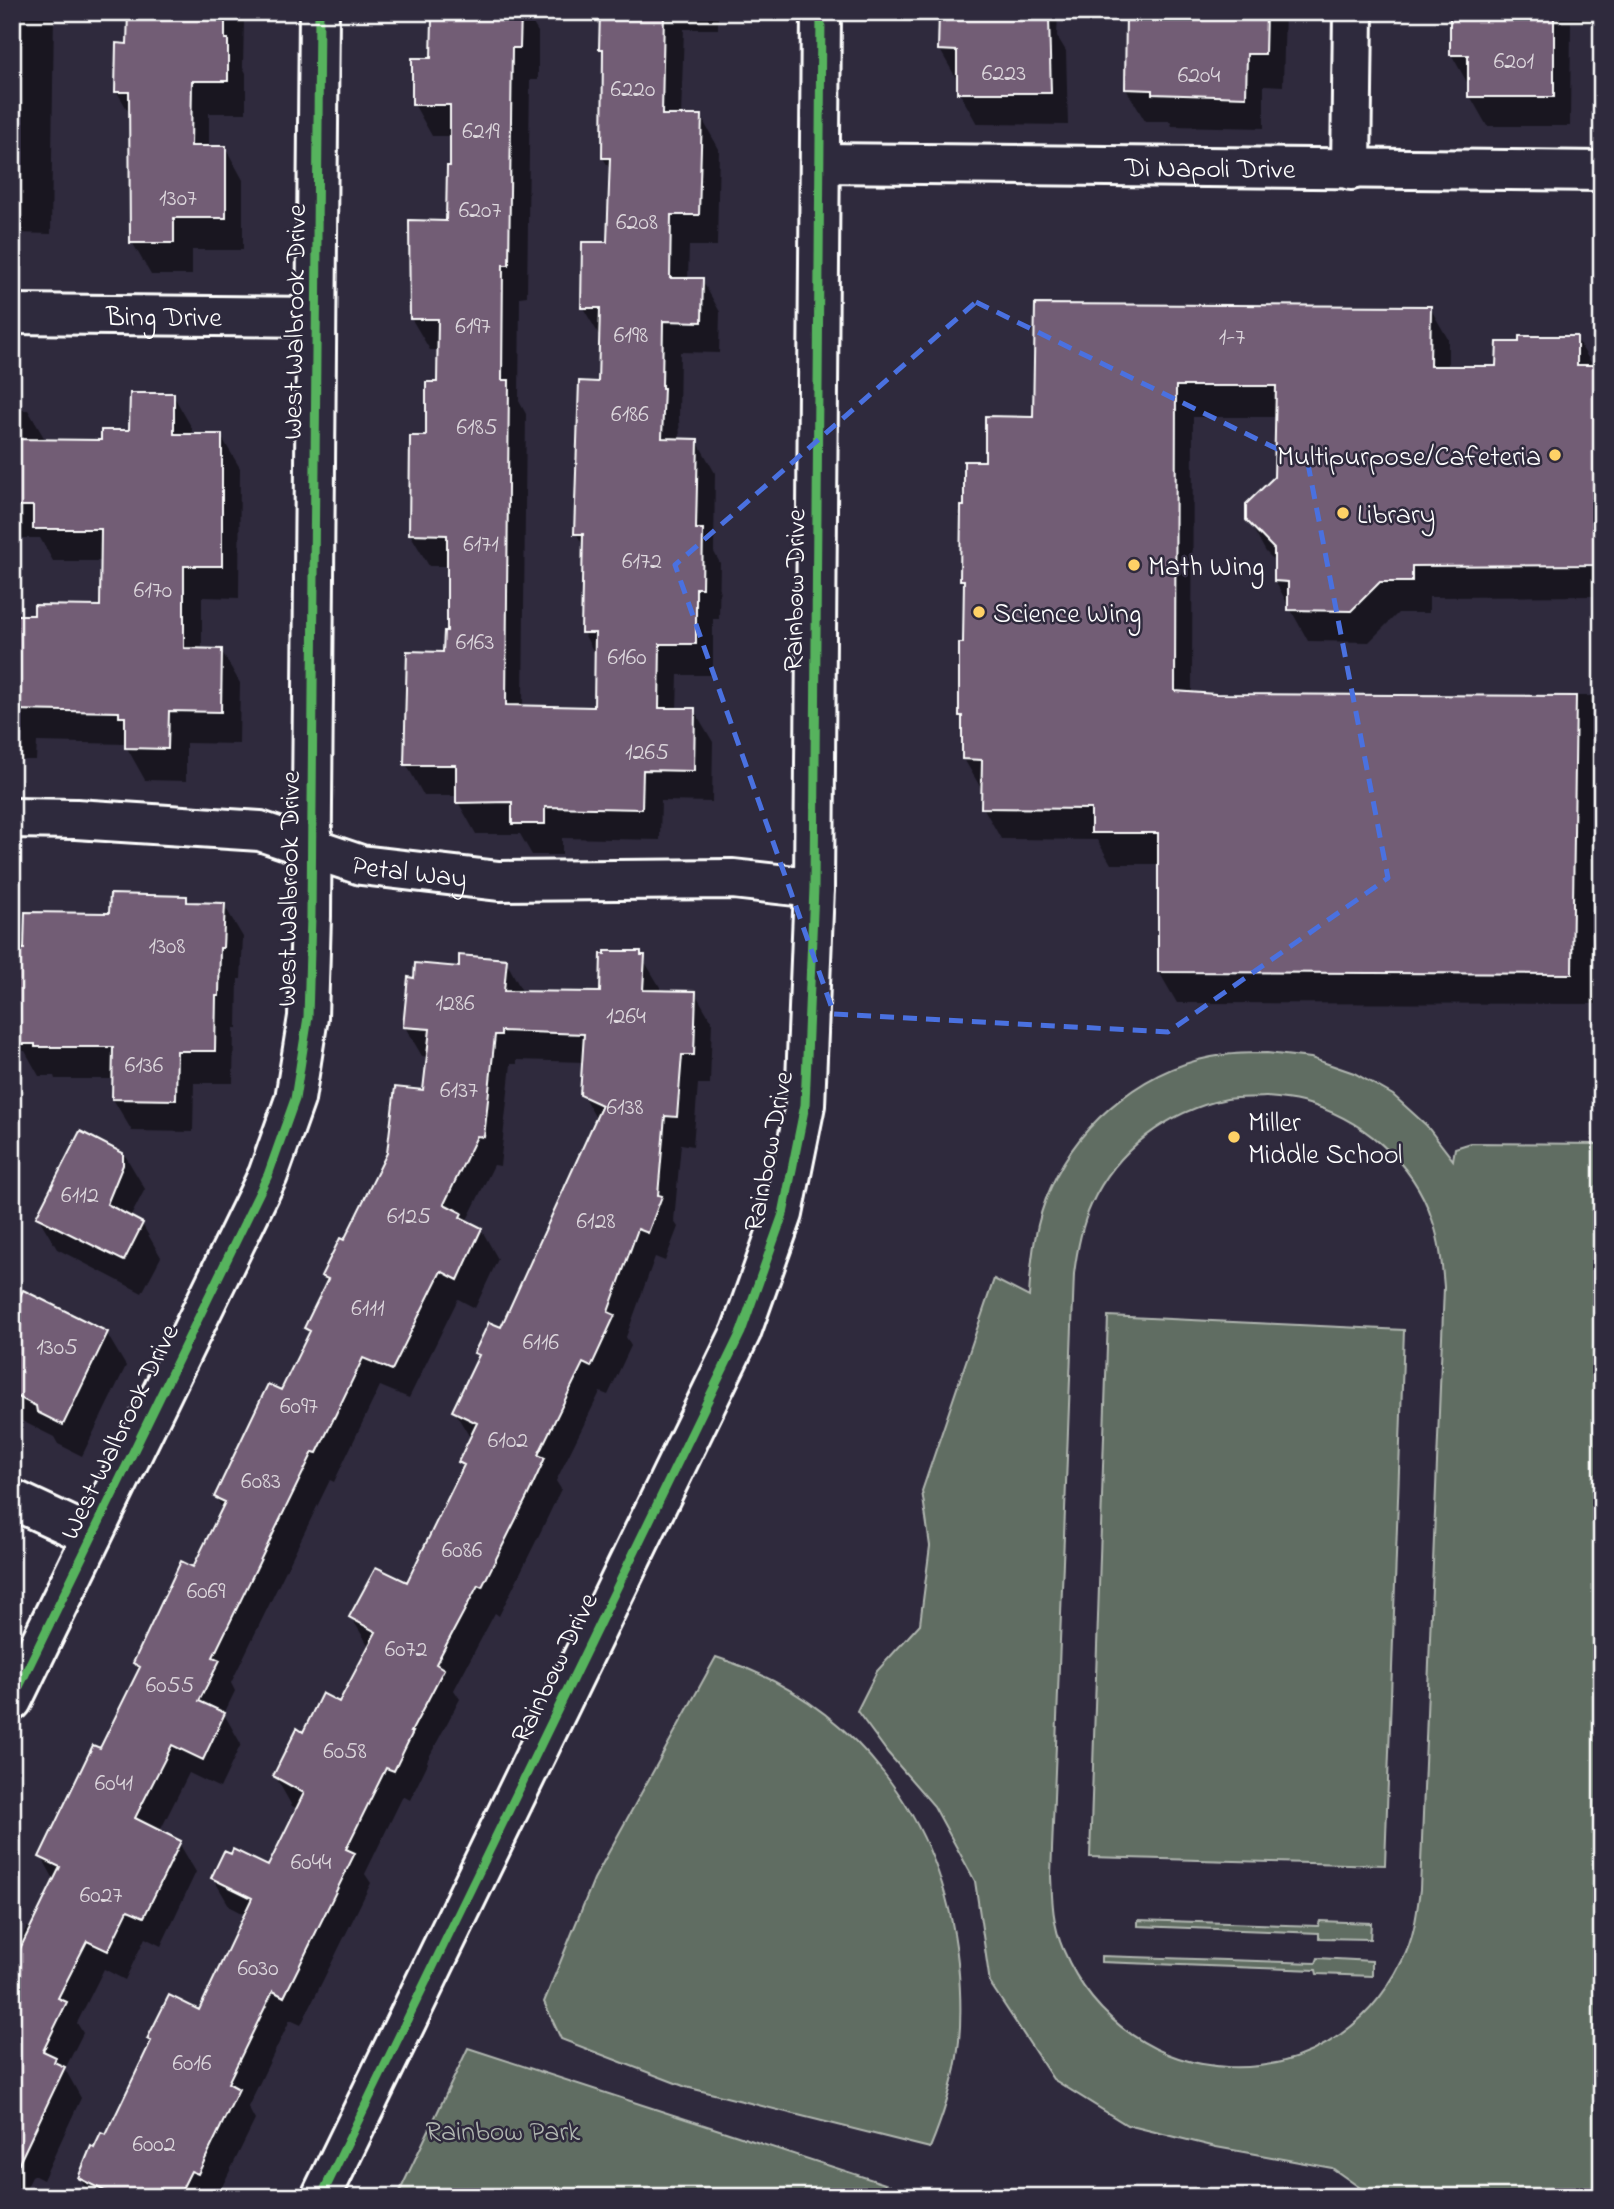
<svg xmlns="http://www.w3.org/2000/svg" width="1614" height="2209" viewBox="0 0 1614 2209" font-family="'Indie Flower',sans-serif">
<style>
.green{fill:#616d62;stroke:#b0b6b0;stroke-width:2;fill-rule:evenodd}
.shadow{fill:#0007}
.building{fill:#725d74;stroke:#fff;stroke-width:2}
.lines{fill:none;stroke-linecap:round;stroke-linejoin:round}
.minor-casing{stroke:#fff;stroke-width:44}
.tertiary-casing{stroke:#fff;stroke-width:44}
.minor{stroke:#2f2a3d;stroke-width:38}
.tertiary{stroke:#2f2a3d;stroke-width:38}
.cycleway-casing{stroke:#2f2a3d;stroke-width:13}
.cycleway{stroke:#56b35d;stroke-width:9}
.marked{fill:none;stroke:#4a71e0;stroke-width:5;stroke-dasharray:14 9;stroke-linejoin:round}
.poi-dot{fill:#ffd166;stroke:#2f2a3d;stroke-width:2.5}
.labels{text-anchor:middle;stroke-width:5;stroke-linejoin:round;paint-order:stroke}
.number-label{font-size:24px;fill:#dcd6dc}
.street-label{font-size:28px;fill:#fff;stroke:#2f2a3d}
.poi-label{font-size:28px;fill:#fff;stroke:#2f2a3d;text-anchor:start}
.park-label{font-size:28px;fill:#b0b6b0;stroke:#2f2a3d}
</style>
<rect width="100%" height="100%" fill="#2f2a3d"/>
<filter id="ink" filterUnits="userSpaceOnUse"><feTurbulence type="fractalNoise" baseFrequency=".0143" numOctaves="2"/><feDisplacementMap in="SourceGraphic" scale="14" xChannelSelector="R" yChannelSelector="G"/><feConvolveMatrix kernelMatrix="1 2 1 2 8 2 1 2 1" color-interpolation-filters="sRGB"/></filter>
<g filter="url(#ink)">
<g class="green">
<path d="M1267,1053L1311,1058L1354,1073L1393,1095L1426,1125L1453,1160L1455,1148L1471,1143L1602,1144V2197H1373L1332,2168L1216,2147L1127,2125L1053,2079L990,1983L975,1881L934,1806L888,1753L857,1711L877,1671L920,1624L930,1546L922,1491L994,1279L1029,1297C1031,1259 1035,1221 1051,1187C1081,1119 1150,1064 1224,1055C1238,1053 1253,1053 1267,1053ZM1265,1097C1277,1098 1290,1099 1302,1102C1360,1117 1413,1161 1432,1219C1440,1241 1442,1264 1444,1287L1420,1889C1417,1913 1414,1939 1402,1961C1330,2109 1127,2100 1063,1949C1053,1926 1052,1901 1051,1876L1074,1274C1077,1250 1081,1227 1091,1205C1116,1150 1168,1111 1227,1099C1239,1097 1253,1098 1265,1097Z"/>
<path d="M1108,1316L1404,1330L1385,1865L1090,1857Z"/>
<path d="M716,1657C855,1702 943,1819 958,1962C961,1994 962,2026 957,2057C952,2088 942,2119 930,2148L686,2087L561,2039L544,2002L594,1879Z"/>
<path d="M1138,1920L1318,1926L1320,1921L1371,1923L1370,1939L1319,1938V1933L1138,1926Z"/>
<path d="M1101,1956L1316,1963L1318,1958L1372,1961V1976L1317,1974L1316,1970L1101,1962Z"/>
<path d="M468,2048L925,2197H397Z"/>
</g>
<g class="shadow">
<path d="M12,12H54L51,234L12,233Z"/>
<path d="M130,12H239L244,19L243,67L246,73V113H209V147H225L243,180V250H192V275H151L132,242L131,116L117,92L129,45Z"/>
<path d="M427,12H532V22L538,32V80H530L527,296L520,297L519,401L526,414L523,707L596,709V656L583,632L584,547L576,533L600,383L601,338L583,308L609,244L611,171L603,158L604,54L601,49L602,12H718V29H684L681,117H701L719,149L717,246H689L688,280H702L720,312L719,353L680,352L679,418L680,440L697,441L715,473L714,552L720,563L719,619H713V675H678L677,710H694L713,742L712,802L661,801L660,840L562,838V855H532L520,834H476L458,802V796H424L406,764L445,653L449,633V566H429L410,534L438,384L439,350H430L411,318L448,222L452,168V136H432L414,104L433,60L434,24Z"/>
<path d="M941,12H1058L1057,36L1066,51L1068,125L977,124L959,92V83L940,50Z"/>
<path d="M1141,12H1285L1283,86L1264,85V128L1172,126L1170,121H1145L1126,89Z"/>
<path d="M1452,12H1602V23L1571,22L1570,126H1487L1470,96L1468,84L1451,54Z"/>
<path d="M1430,308L1448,339V368H1498L1576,338L1593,366H1602V596L1429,597V613H1398L1369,642L1308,641L1275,581L1276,562L1266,552L1248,520L1276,478L1277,417H1193L1192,694L1577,698V696H1602V1004L1177,1003L1159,972L1160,864H1111L1097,840L1001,839L983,807L982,790L964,759V721L960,715L965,645V585L962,580L966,508L986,463L1035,419Z"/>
<path d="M173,395L192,428V436H221L240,468L239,598L202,597V650H221L240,683L239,744L186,743V781L145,780L127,748V744L37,742L36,760H12V617H35L102,608V561H53L40,538H12V410H28L46,441L103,442L131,432Z"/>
<path d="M186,898L189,904L224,905L243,937L241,979H238L237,1028H234L233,1083H194L193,1132L132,1131L113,1099L114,1079H55L54,1076H39L25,1051H12V937L26,938Z"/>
<path d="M642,957L660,987V992L695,993L712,1022L710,1084H698L693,1146L681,1144L674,1221L678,1227L665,1261L655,1257L626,1337L631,1346L608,1395L600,1392L556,1481L561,1489L543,1527L499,1616L495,1613L454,1690L460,1699L427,1761L428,1763L410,1800L403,1796L365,1874L371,1883L301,2025L290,2020L248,2107L255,2120L217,2197H91L80,2178L95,2150L107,2137L152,2044L149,2039L199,2012L245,1915L230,1907L213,1878L269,1869L298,1809L292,1806L275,1776L304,1734L340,1704L370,1648L351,1617L407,1585L464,1469L460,1462L471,1439L454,1411L479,1359L476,1353L502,1330L597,1120L582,1094L584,1062L517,1060V1064H511L500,1166L494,1165L466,1222L481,1229L498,1259L475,1308L458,1299L409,1398L380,1386L334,1482L330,1480L231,1683L235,1691L224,1714L241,1744L220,1788L189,1773L159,1833L179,1843L196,1872L161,1946L145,1938L125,1980L104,1969L77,2023L83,2033L65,2069L81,2098L43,2180L33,2175L22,2197H12V1956L27,1927L32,1929L55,1881L41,1856L101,1750L139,1671L134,1663L194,1570L223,1510L216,1497L281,1392L310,1335L306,1328L327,1284L323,1276L345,1242L425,1092L429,1057L422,1056L405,1027L460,969L506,961L523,993L602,994Z"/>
<path d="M81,1133L126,1157L145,1189L132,1214L133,1220L142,1224L161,1257L142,1293L57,1249L38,1217Z"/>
<path d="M12,1293L107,1334L126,1366L82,1456L58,1444L54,1437L12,1416Z"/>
</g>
<g class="building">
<path d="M128,12H225V39H228V81H192L191,146H226V218H174V243H130L129,92H115L116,43L127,44Z"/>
<path d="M436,12H521L520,48H512L509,265H503L502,380H509L506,705L594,707L595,633H581L583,534H574L579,381L598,382L600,308H581L582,242H607L610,158H602L603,49H599L600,12H664L662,115H702L699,215H671L670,278H703L702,322L663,321L662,388H664L662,438L698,439L696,529H703L702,588H696V644H660L659,708H695L694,771L643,770L642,809L545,807V824H512V802L456,803V765H404L407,651L443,652L444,631H447V535L409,534L410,436H426V382H437L438,319H410L409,220L446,221L447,166H450V105H412V58H431L432,19H436Z"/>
<path d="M939,12H1008V17H1049L1051,93H957V51L938,50Z"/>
<path d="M1126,12H1266L1265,54H1247L1246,97L1152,94V90L1125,89Z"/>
<path d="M1554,12V97H1468V55H1450V13Z"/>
<path d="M1035,304L1431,306L1430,366H1496L1497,342H1519V336H1577V365H1602V565L1412,566V582H1380L1351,611L1288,610V582L1274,581V549L1246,520V504L1274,477L1276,386H1176L1175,691L1216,694L1576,696L1572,974L1158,972V833H1091V809L981,808L982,760L962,759V716H959V643H963L964,580H960L961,506H964V461H985V416L1033,417Z"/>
<path d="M130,393H174V434H222V566H184V648L222,649L221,712L169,711L168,749L125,748V717H119V712L12,710V615H34V605L100,606L101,529H33V506H12V439L101,440V430H129Z"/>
<path d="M110,894L187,896V902L225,903L223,948H220L219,996H216L215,1051H177L176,1100L112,1099L113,1047H35V1044H18L19,1008H12V953L14,949H24L25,912L109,913Z"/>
<path d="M605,951H641V955H645L643,990L696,991L694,1055H682L677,1117L665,1116L658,1195L662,1196L648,1233L638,1229L608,1312L615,1315L591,1367L583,1363L538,1455L545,1458L527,1497L482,1587L478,1585L436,1664L444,1669L411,1732H413L394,1771L386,1768L346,1849L355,1853L284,1997L273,1991L228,2083L239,2089L198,2174L191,2171L178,2197H117L78,2178L91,2146L94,2148L101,2133L106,2135L151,2041L147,2039L169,1995L199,2010L252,1898L211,1878L224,1851L231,1854L233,1849L268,1866L304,1793L273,1776L297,1728L303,1732L322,1693L339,1702L376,1632L349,1617L376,1567L407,1582L464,1465L458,1462L477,1423L452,1411L479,1355L474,1353L489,1322L501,1327L602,1105L580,1095L584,1034L501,1031V1035H495L484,1137L477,1136L444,1204L462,1213L460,1217L482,1228L458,1280L441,1271L392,1370L363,1358L317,1453L313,1452L213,1657L220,1660L199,1701L225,1713L203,1760L172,1745L135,1818L181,1841L144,1917L128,1910L108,1951L87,1941L58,1998L67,2002L43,2051L56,2057L54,2062L65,2067L12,2178V1965L60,1867L39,1857L93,1745L100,1748L140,1667L133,1663L181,1561L193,1567L225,1502L214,1497L268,1384L281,1390L310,1331L304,1328L328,1279L321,1276L340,1238L344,1240L387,1153L395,1087L423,1090L430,1029L403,1027L408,977L414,978L415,963L459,967V955L507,959L504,991L600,992L601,954H605Z"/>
<path d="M80,1131L123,1153V1165L107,1204L143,1223L124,1261L36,1217Z"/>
<path d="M23,1290L108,1332L63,1425L37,1412L36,1406L12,1394V1313Z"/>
</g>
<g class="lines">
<g class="minor-casing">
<g id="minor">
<path id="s1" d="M820,163L1602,171"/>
<path d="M1351,170L1353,12"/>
<path id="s2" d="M12,314L316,317"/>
<path id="s3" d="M12,818L76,819L260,831L361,865L499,881L733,879L814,888"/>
<path d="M12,1499L92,1536"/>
<path d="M12,1701L268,1175L295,1099L308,1017L311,916L319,12"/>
</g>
</g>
<g class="tertiary-casing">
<path id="tertiary" d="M321,2197L741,1332L783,1214L805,1105L814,888L821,12"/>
</g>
<use href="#minor" class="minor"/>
<use href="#tertiary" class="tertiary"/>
<g class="cycleway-casing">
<g id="cycleway">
<path d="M12,1701L268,1175L295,1099L308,1017L311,916L319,12"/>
<path d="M321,2197L741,1332L783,1214L805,1105L814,888L821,12"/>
</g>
</g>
<use href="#cycleway" class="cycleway"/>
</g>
</g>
<path class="marked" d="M976,302L1308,464L1388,878L1168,1032L834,1014L675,565Z"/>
<g class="poi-dot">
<circle cx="1555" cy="455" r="7"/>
<circle cx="1343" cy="513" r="7"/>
<circle cx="1134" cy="565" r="7"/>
<circle cx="979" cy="612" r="7"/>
<circle cx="1234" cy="1137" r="7"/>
</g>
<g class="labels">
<g class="number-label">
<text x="1514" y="68">6201</text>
<text x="1004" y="80">6223</text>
<text x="1199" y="82">6204</text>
<text x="633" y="96">6220</text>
<text x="481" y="138">6219</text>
<text x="178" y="205">1307</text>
<text x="480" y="217">6207</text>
<text x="637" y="229">6208</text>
<text x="473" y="333">6197</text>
<text x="631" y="342">6198</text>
<text x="1232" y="344">1-7</text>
<text x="630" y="421">6186</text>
<text x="477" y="434">6185</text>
<text x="481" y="551">6171</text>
<text x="642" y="568">6172</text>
<text x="153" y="597">6170</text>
<text x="475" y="649">6163</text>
<text x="627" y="664">6160</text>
<text x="647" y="759">1265</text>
<text x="167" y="953">1308</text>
<text x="455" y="1010">1286</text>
<text x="626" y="1023">1264</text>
<text x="144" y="1072">6136</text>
<text x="459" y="1097">6137</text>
<text x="625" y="1114">6138</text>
<text x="80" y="1202">6112</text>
<text x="409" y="1223">6125</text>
<text x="596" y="1228">6128</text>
<text x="368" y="1315">6111</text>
<text x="541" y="1349">6116</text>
<text x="57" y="1354">1305</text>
<text x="299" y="1413">6097</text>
<text x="508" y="1447">6102</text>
<text x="261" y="1488">6083</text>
<text x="462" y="1557">6086</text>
<text x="206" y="1598">6069</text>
<text x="406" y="1656">6072</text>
<text x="170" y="1692">6055</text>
<text x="345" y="1758">6058</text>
<text x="114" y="1790">6041</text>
<text x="311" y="1869">6044</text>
<text x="101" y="1902">6027</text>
<text x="258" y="1975">6030</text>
<text x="192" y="2070">6016</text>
<text x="154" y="2151">6002</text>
</g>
<g class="street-label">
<text dy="10" stroke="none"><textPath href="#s1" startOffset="390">Di Napoli Drive</textPath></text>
<text dy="10" stroke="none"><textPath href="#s2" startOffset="152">Bing Drive</textPath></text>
<text transform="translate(293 322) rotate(-89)" y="10">West Walbrook Drive</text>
<text transform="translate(793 590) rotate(-89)" y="10">Rainbow Drive</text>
<text dy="10" stroke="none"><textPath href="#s3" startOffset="404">Petal Way</textPath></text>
<text transform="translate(287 889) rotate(-89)" y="10">West Walbrook Drive</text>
<text transform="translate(767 1151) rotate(-79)" y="10">Rainbow Drive</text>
<text transform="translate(118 1431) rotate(-64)" y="10">West Walbrook Drive</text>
<text transform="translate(553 1667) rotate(-64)" y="10">Rainbow Drive</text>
</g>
<g class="poi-label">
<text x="1541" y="465" text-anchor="end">Multipurpose/Cafeteria</text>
<text x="1357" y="523">Library</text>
<text x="1148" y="575">Math Wing</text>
<text x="993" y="622">Science Wing</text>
<text x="1248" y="1131">Miller<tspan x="1248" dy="32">Middle School</tspan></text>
</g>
<g class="park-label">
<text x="503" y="2140">Rainbow Park</text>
</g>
</g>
<rect width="1614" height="2209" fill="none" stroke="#2f2a3d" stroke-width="42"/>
<rect x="21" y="21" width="1572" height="2167" fill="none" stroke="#fff" stroke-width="2.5" filter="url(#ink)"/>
</svg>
